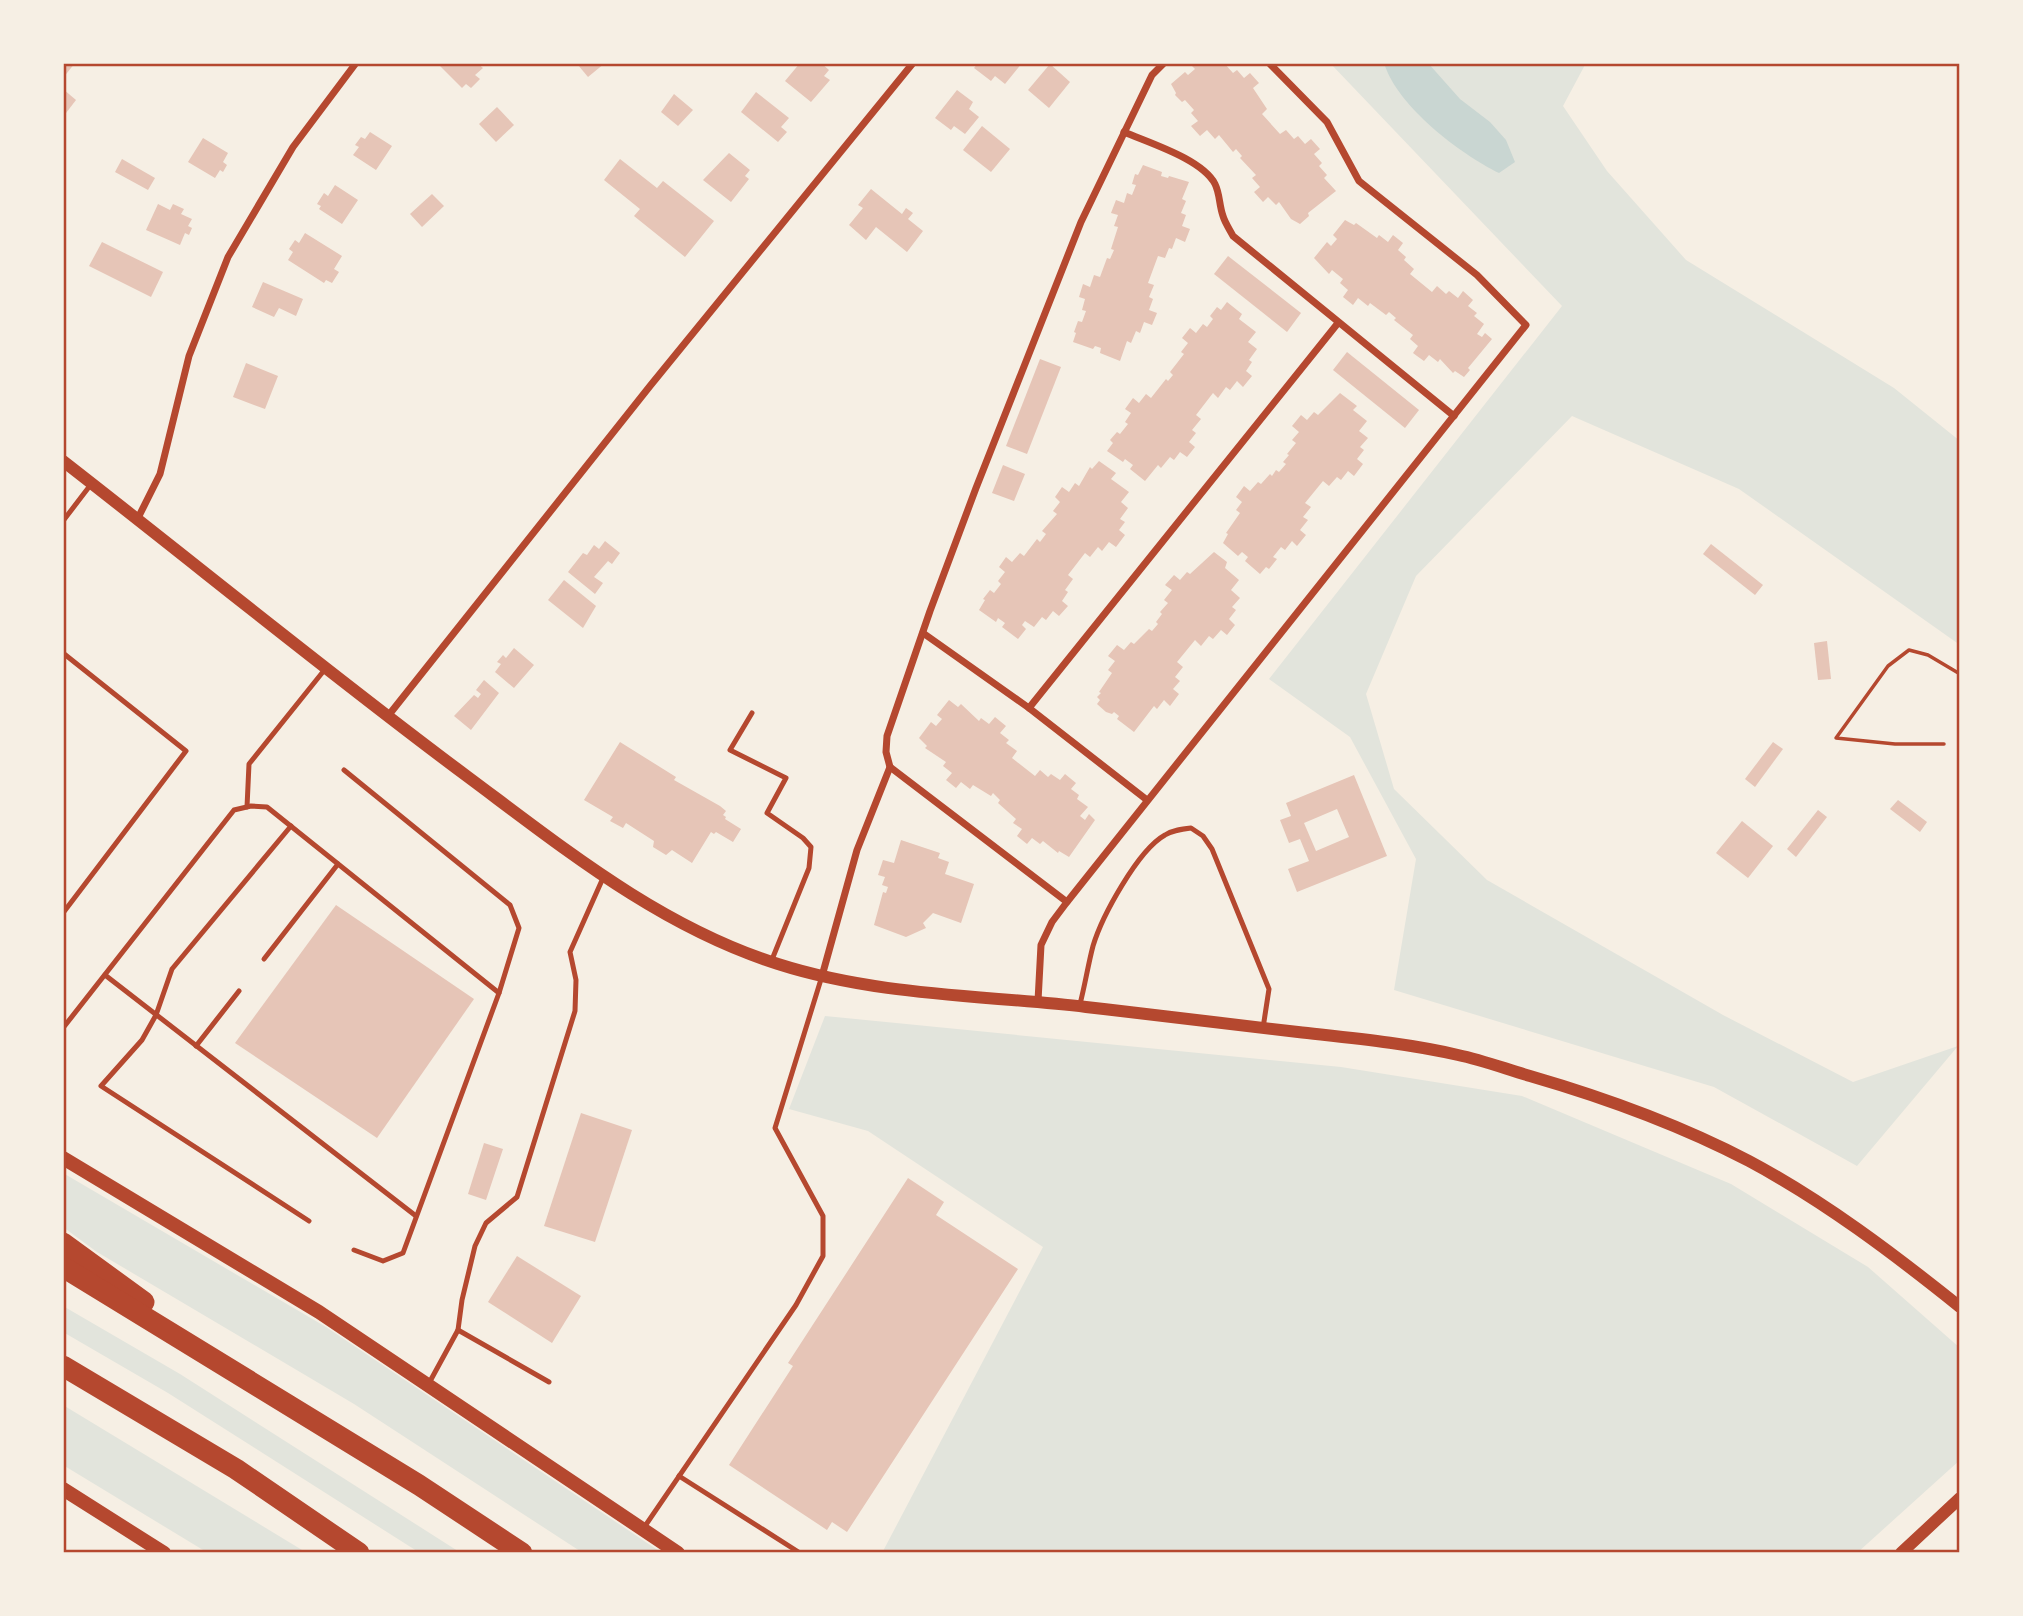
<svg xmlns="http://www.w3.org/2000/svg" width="2023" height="1616" viewBox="0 0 2023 1616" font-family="'Roboto Condensed',sans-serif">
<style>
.green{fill:#e2e4dc}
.water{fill:#c9d6d2}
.building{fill:#e6c5b7;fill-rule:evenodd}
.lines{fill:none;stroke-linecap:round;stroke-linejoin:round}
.path{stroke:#b5482f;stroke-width:3.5}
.service{stroke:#b5482f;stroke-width:5}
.minor{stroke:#b5482f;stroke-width:7}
.tertiary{stroke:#b5482f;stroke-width:12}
.secondary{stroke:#b5482f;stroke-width:14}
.motorway{stroke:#b5482f;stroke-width:21}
.neatline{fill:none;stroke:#b5482f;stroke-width:2.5}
</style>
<rect width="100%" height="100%" fill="#f6efe4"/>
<g class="green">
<path d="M1330,63H1586L1563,106L1607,171L1686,260L1894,388L1960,441V645L1739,489L1572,416L1416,576L1366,694L1394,789L1487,880L1723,1015L1853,1082L1958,1046L1857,1166L1714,1087L1394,990L1416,859L1350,737L1269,679L1562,306Z"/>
<path d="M825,1016L1341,1067L1522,1096L1731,1184L1868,1267L1960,1348V1460L1857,1553H882L1043,1247L868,1131L789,1109Z"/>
<path d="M63,1173L326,1327L662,1553H583L354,1404L97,1252L63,1227Z"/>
<path d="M63,1306L180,1374L461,1553H420L168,1393L63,1332Z"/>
<path d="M63,1405L307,1553H208L63,1465Z"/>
</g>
<path class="water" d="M1384,63H1428L1460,99L1490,122L1506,140L1515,162L1499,173C1460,154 1397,106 1384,63Z"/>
<g class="building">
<path d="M63,63H75L63,78Z"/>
<path d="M437,63H477L483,68L475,75L480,79L471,88L466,84L462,88Z"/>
<path d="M581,63H605L588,77L578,65Z"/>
<path d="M800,63H821L829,70L824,76L830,80L811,102L785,81Z"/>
<path d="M978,63H1022L1005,84L995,76L991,81L974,68Z"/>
<path d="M1194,63H1224L1233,73L1237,70L1244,78L1250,73L1259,83L1253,88L1267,109L1262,114L1280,134L1286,130L1294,139L1298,136L1305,144L1311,139L1320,149L1314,154L1322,163L1319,166L1327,175L1324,178L1336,191L1308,213L1309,216L1300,224L1291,219L1279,202L1276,205L1268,197L1263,202L1254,192L1260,187L1252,178L1256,175L1240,158L1242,156L1236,149L1233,152L1219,135L1215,139L1207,130L1200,136L1191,126L1198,121L1191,113L1194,110L1185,100L1182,102L1175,95L1176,93L1171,84L1185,72L1188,75L1195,69L1191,65Z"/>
<path d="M1050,64L1070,82L1049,108L1028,90Z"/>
<path d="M63,89L76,100L63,117Z"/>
<path d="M957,90L973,102L969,109L979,117L965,134L954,126L951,130L935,118Z"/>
<path d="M756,92L789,118L781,127L787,132L778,142L741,112Z"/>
<path d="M674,94L693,110L678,126L661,112Z"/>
<path d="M497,107L514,125L496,142L479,124Z"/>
<path d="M982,126L1010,149L991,172L963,150Z"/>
<path d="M370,132L392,146L376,170L353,155L359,147L355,145L361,137L365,139Z"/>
<path d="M203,138L228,153L223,162L227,165L223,172L220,170L215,178L188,162Z"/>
<path d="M729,153L750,170L745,176L749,179L731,202L703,180Z"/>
<path d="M122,159L155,178L148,190L115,172Z"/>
<path d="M620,159L657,188L663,181L714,221L685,257L634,216L640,209L604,180Z"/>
<path d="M1143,165L1162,172L1161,176L1168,178L1169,176L1189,182L1182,199L1186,201L1181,213L1186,215L1182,226L1190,229L1185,242L1176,238L1172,249L1169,248L1165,258L1158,256L1148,283L1154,285L1149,297L1153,299L1149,310L1157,313L1152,325L1144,322L1140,333L1136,331L1131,343L1127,341L1120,361L1100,353L1101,348L1095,346L1093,349L1073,342L1076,333L1074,332L1078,321L1082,322L1086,311L1082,310L1085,299L1079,297L1083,284L1090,287L1094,275L1100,277L1107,258L1110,259L1114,250L1111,249L1118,227L1114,226L1118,215L1111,213L1116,200L1124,203L1127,193L1132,195L1136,185L1132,184L1135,174L1138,175Z"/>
<path d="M335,185L358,200L342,224L319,209L321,206L317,204L324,193L328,196Z"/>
<path d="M871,189L902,214L906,208L913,213L908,219L923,231L907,252L876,227L866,240L849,225L863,208L858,205Z"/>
<path d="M432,194L444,206L422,227L410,214Z"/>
<path d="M158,204L170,210L173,204L184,209L181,214L192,219L188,226L192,228L189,235L185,233L180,245L146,230Z"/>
<path d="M1345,220L1354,225L1356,223L1377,238L1379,235L1388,242L1393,235L1403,243L1398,250L1406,257L1404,260L1414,269L1410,274L1432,292L1437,286L1446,294L1449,291L1458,298L1463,291L1473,300L1468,306L1477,313L1474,316L1484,324L1477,334L1482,337L1485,333L1492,339L1468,368L1470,370L1464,377L1455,371L1453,373L1440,359L1438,362L1429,355L1424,361L1417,356L1413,353L1418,346L1410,339L1413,335L1394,320L1396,318L1389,312L1386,315L1370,303L1368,306L1358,298L1353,305L1343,297L1348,290L1340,283L1343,279L1332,270L1329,274L1314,258L1327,242L1331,246L1337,239L1333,235Z"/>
<path d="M305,233L342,256L334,269L339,272L332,283L326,280L324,283L288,260L293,252L289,249L295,240L299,243Z"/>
<path d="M102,242L163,272L151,297L89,266Z"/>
<path d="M1228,256L1301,313L1287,332L1214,274Z"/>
<path d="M263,282L303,299L296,316L279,308L274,317L252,307Z"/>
<path d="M1227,302L1242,314L1239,319L1256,332L1248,342L1257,349L1249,360L1252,362L1246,371L1252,376L1243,387L1237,381L1230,390L1226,387L1218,398L1213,393L1196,415L1201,419L1192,430L1196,433L1189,442L1195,447L1187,457L1180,452L1174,460L1170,457L1161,468L1158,465L1145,481L1130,469L1133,465L1125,459L1123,462L1107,451L1113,443L1110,440L1117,432L1120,434L1128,424L1125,422L1131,413L1125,409L1133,398L1139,403L1146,394L1151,398L1166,379L1168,381L1173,375L1170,372L1184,354L1181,352L1188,343L1182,338L1190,328L1196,333L1203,324L1207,327L1213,319L1210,316L1217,307L1221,310Z"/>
<path d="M1347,352L1419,410L1405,428L1333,370Z"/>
<path d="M1040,359L1061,367L1027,454L1006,446Z"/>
<path d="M246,363L278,376L265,409L233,397Z"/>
<path d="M1340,393L1357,406L1353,410L1367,421L1359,431L1368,438L1360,447L1364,450L1357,459L1363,464L1354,476L1348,471L1341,480L1337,477L1329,486L1323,481L1305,503L1311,507L1303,517L1308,520L1300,530L1306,535L1297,546L1292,541L1285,550L1281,547L1273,557L1277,559L1269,569L1266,567L1260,574L1245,561L1248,557L1242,552L1238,556L1223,543L1228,534L1226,533L1240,513L1236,510L1242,502L1236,497L1244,486L1250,491L1258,482L1261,484L1270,474L1272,476L1276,470L1279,472L1286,464L1283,462L1289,455L1287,454L1296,443L1292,440L1299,432L1292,426L1301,415L1307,420L1314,412L1318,415Z"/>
<path d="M1099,461L1116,473L1111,479L1129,492L1121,502L1128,508L1120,519L1125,522L1119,530L1125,535L1116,547L1109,542L1102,551L1098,547L1090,557L1085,553L1068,575L1073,579L1065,590L1068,592L1062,601L1068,606L1059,616L1053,611L1046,620L1042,617L1034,627L1025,621L1022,625L1026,629L1018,639L1002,627L1005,623L998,618L996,622L979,610L985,600L983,599L990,590L994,593L1001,584L998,581L1005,572L999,567L1006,557L1012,562L1020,553L1024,556L1037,539L1040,542L1046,534L1042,531L1057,514L1053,511L1060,502L1055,497L1062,487L1069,492L1075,483L1079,486L1090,467L1092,469Z"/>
<path d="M1003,465L1025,474L1014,501L992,493Z"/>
<path d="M605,541L620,553L612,564L608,561L594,577L603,583L595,594L568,572L583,553L587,555L594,545L599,549Z"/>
<path d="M1711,544L1763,585L1755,595L1703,554Z"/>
<path d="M1214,552L1227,562L1225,568L1239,580L1231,590L1240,598L1232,607L1236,610L1229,619L1235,625L1227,635L1221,630L1213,639L1209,636L1201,646L1195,640L1177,662L1183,667L1175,677L1180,681L1173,689L1179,694L1170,706L1164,700L1157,709L1154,706L1134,732L1117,719L1119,716L1114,712L1112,714L1106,712L1097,704L1100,700L1097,697L1101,693L1099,692L1112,673L1108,670L1115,661L1108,656L1117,645L1124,650L1131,642L1134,644L1149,629L1152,631L1158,624L1156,622L1162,614L1160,612L1168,603L1164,600L1172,590L1165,585L1174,575L1180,580L1187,572L1190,574Z"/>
<path d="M564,580L596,606L583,628L548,600Z"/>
<path d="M1827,641L1831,679L1818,680L1814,643Z"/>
<path d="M514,648L534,665L514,688L495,672L501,664L497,662L503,655L506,658Z"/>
<path d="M484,680L499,693L471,730L454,716L474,695L478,698L481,694L476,690Z"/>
<path d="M949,700L958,707L961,704L979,721L981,718L989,724L995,717L1006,726L1000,733L1009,740L1006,743L1017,751L1012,758L1035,776L1040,770L1048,777L1051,774L1060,780L1065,774L1076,783L1071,789L1079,795L1077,799L1088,807L1080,816L1085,820L1089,814L1095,820L1069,857L1059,851L1058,853L1043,841L1040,844L1032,838L1027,844L1017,836L1022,829L1013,823L1016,819L998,803L1000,800L993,793L991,796L973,785L970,789L961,782L956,788L946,780L952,773L943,766L946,762L925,748L927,746L919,738L931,722L936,726L942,719L937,715Z"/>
<path d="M620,742L676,777L674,780L720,806L726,811L723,815L726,817L725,819L741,829L733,842L716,832L714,834L711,832L692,863L672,850L666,855L653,847L654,841L626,823L623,828L610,821L613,817L584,800Z"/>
<path d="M1773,742L1783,749L1755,787L1745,779Z"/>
<path d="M1354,775L1387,856L1297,892L1288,869L1309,861L1300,839L1289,843L1280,820L1291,816L1286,803ZM1337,809L1349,837L1316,851L1304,823Z"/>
<path d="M1898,800L1927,822L1920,832L1890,809Z"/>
<path d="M1818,810L1827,817L1796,857L1787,849Z"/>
<path d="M1742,821L1773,846L1748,878L1716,853Z"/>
<path d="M901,840L940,853L938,858L949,862L945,874L974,884L961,923L933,913L923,923L926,928L906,937L874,925L883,892L886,893L888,887L882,885L885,877L878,875L883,860L894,863Z"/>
<path d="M336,905L474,999L377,1138L235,1043Z"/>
<path d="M581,1113L632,1130L595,1242L544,1226Z"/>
<path d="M484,1143L503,1149L486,1200L468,1194Z"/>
<path d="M908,1178L944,1202L936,1215L1018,1269L847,1532L832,1522L827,1530L729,1465L793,1366L788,1363Z"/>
<path d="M517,1256L581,1296L552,1343L488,1302Z"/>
</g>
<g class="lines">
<path class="path" d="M1944,744H1895L1836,738L1888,666L1909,650L1928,655L1960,674"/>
<g class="service">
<path d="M1959,63H1960"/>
<path d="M63,521L92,483"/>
<path d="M63,653L186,751L63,913"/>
<path d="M752,713L730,750L786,778L767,813L803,838L811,847L809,868L771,962"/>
<path d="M344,770L510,905L519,928L499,993"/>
<path d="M247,807L249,764L326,668"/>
<path d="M291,826L172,969L156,1015L142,1040L101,1086L309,1221"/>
<path d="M264,959L338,864"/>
<path d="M105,975L416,1216"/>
<path d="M1080,1004C1085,985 1088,965 1093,946C1102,916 1138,850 1165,835C1173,830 1182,829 1191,828L1203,836L1212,849L1269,989L1263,1028"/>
<path d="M63,1028L234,810L251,806L267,807L499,993L403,1253L383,1261L354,1250"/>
<path d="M196,1046L239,991"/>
<path d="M458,1330L549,1382"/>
<path d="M428,1385L458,1330L462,1300L475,1246L486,1223L517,1197L575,1011L576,980L570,952L603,878"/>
<path d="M679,1476L800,1553"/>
<path d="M643,1529L796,1305L823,1256V1216L775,1128L822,976"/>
</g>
<g class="minor">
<path d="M1124,132C1149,143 1202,159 1215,184C1220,194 1219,205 1223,216C1225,223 1230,230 1233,236L1454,416"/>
<path d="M137,520L160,474L189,356L228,257L293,147L356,63"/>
<path d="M923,633L1029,708L1147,800"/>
<path d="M1029,708L1338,323"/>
<path d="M388,716L650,386L913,63"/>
<path d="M890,767L1067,902"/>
<path d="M822,976L857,850L890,767L886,752L887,736L930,611L976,488L1081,222L1152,75L1164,63"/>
<path d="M1038,1001L1041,945L1052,922L1067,902L1526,325L1477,275L1359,181L1327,122L1269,63"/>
</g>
<g class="tertiary">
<path d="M63,461C198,566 331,675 468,777C566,850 661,927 778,964C878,996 983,995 1086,1007C1157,1015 1228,1024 1298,1032C1351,1038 1406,1043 1458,1055C1482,1060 1506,1069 1530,1076C1606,1098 1678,1124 1749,1161C1824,1201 1894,1254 1960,1307"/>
<path d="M1901,1553L1960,1498"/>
</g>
<g class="secondary">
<path d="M63,1158L319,1312L678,1553"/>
<path d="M63,1489L164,1553"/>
</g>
<g class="motorway">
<path d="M63,1243L144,1302"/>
<path d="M63,1267L419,1485L522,1553"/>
<path d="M63,1366L236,1469L359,1553"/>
</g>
</g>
<rect width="2023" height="1616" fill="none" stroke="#f6efe4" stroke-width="130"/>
<rect x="65" y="65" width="1893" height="1486" class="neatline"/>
</svg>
